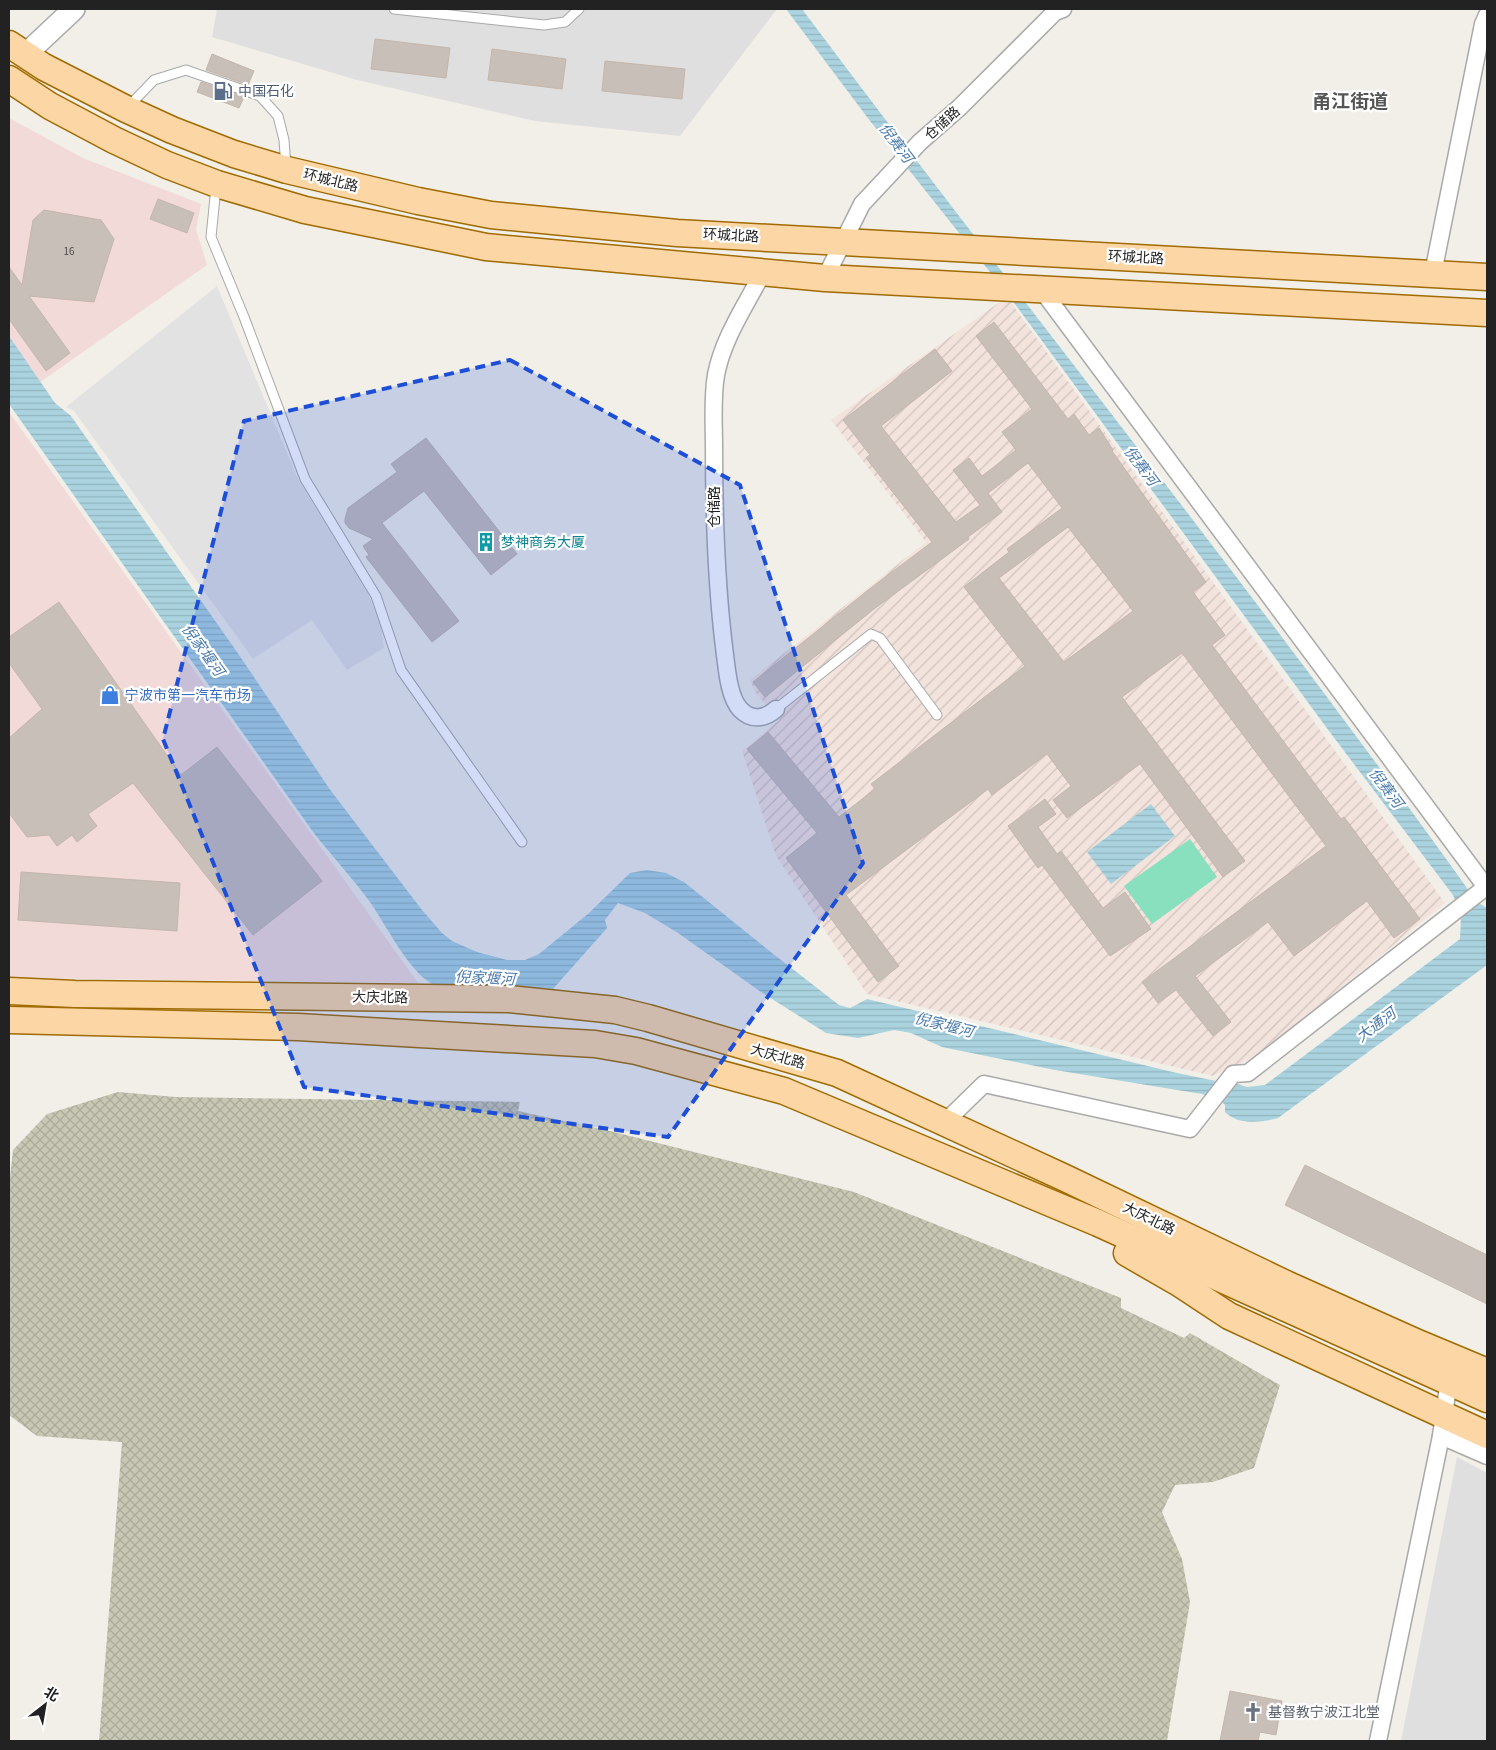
<svg xmlns="http://www.w3.org/2000/svg" width="1496" height="1750" viewBox="0 0 1496 1750" font-family="'Source Sans 3','Noto Sans SC',sans-serif">
<style>
.residential{fill:#e0dfdf}
.commercial{fill:#f2dad9}
.military{fill:url(#military-furrows)}
.construction{fill:url(#construction-cross-hatch)}
.pitch{fill:#88e0be}
.parking{fill:#e2e2e2}
.water{fill:url(#water-rules)}
.building{fill:#c7bfb8;stroke:#c4b6ab;fill-rule:evenodd}
.lines{fill:none;stroke-linecap:round;stroke-linejoin:round}
.service-casing{stroke:#a9a9a9;stroke-width:11}
.minor-casing{stroke:#a9a9a9;stroke-width:19}
.tertiary-casing{stroke:#a9a9a9;stroke-width:24}
.primary-casing{stroke:#a06b00;stroke-width:29}
.service{stroke:#fff;stroke-width:9}
.minor{stroke:#fff;stroke-width:16}
.tertiary{stroke:#fff;stroke-width:21}
.primary{stroke:#fcd6a4;stroke-width:26}
.marked{fill:#1d4ed8;fill-opacity:0.2;stroke:#1d4ed8;stroke-width:4;stroke-dasharray:10 6;stroke-linejoin:round}
.labels{text-anchor:middle;stroke-width:4.5;stroke-linejoin:round;paint-order:stroke}
.number-label{font-size:11px;fill:#4b4948}
.service-label{font-size:14px;fill:#4e5e75;stroke:#fff;text-anchor:start}
.street-label{font-size:14px;fill:#222;stroke:#fff}
.culture-label{font-size:14px;fill:#0d838f;stroke:#fff;text-anchor:start}
.shop-label{font-size:14px;fill:#366cbe;stroke:#fff;text-anchor:start}
.worship-label{font-size:14px;fill:#5b616d;stroke:#fff;text-anchor:start}
.water-label{font-size:15px;font-style:italic;fill:#4a7aab;stroke:#fff}
.district-label{font-size:19px;font-weight:bold;fill:#555;stroke:#fff}
</style>
<defs>
<pattern id="military-furrows" width="10" height="10" patternUnits="userSpaceOnUse" patternTransform="scale(1.25)"><rect width="10" height="10" fill="#f3e3dd"/><path d="M-1 1l2-2M0 10L10 0M9 11l2-2" fill="none" stroke="#d0c2bd"/></pattern>
<pattern id="construction-cross-hatch" width="8" height="8" patternUnits="userSpaceOnUse" patternTransform="scale(1.25)"><rect width="8" height="8" fill="#c7c7b4"/><path d="M0 0l8 8M0 8l8-8" fill="none" stroke="#abab9a"/></pattern>
<pattern id="water-rules" width="6" height="5" patternUnits="userSpaceOnUse" patternTransform="scale(1.25)"><rect width="6" height="5" fill="#aad3df"/><path d="M0 2.5h6" fill="none" stroke="#92b5bf"/></pattern>
</defs>
<rect width="100%" height="100%" fill="#f2efe9"/>
<g class="residential">
<path d="M217,9H777L680,136L535,121L357,80L212,37Z"/>
<path d="M1457,1457L1487,1473V1741H1401Z"/>
</g>
<g class="commercial">
<path d="M9,118L83,158L201,204L196,229L207,265L9,404Z"/>
<path d="M9,412L418,983L9,978Z"/>
</g>
<path class="military" d="M1007,297L1445,903L1257,1056L1213,1076L867,994L776,856L742,751L779,720L755,692L750,680L926,542L831,420Z"/>
<path class="construction" d="M118,1092L176,1097L520,1102L518,1111L610,1131L854,1192L1121,1298V1308L1184,1338L1190,1333L1280,1385L1254,1468L1213,1482L1175,1485L1162,1512L1182,1559L1190,1602L1167,1741H99L122,1442L37,1436L9,1415V1186L13,1150L47,1114Z"/>
<path class="pitch" d="M1190,839L1217,877L1152,924L1124,886Z"/>
<path class="parking" d="M217,286L298,479L368,594L381,626L384,648L347,670L312,620L253,659L74,411L66,407Z"/>
<g class="water">
<path d="M786,9H802C1025,307 1260,598 1477,902L1487,908V965L1278,1118C1262,1123 1237,1125 1225,1112V1105L1221,1101L1202,1094L1055,1070L942,1047L911,1033L894,1030L858,1038L826,1033L761,992L678,933L645,913L618,903L605,920L607,928L553,989L432,984C408,970 386,925 370,902C353,879 334,858 316,836L9,404V336L55,403L71,416L237,652L331,791L422,910L442,933L452,941L477,952L507,960H525L539,954L589,913L630,873L647,870L666,873L684,882L772,953L839,1005L850,1008L867,999L1177,1073L1216,1081L1234,1083L1247,1087L1265,1085L1460,939L1461,915L1453,895L1329,731L1009,296L867,117Z"/>
<path d="M1151,804L1175,836L1111,884L1087,852Z"/>
</g>
<g class="building">
<path d="M375,39L450,48L446,78L371,69Z"/>
<path d="M492,49L566,59L562,89L488,80Z"/>
<path d="M212,54L254,71L248,85L206,70Z"/>
<path d="M605,61L685,69L682,99L602,91Z"/>
<path d="M201,82L244,97L239,108L197,92Z"/>
<path d="M158,199L194,213L187,233L150,219Z"/>
<path d="M44,210L101,220L114,239L94,302L29,296L70,353L46,371L9,319V267L22,285L33,220Z"/>
<path d="M994,322L1068,419L1074,414L1089,435L1099,428L1113,450L1112,451L1206,582L1193,592L1225,635L1212,645L1341,819L1344,817L1420,919L1394,938L1367,901L1294,956L1268,922L1195,976L1231,1022L1213,1036L1176,990L1158,1003L1142,982L1326,846L1182,653L1122,697L1245,861L1223,877L1140,764L1067,818L1053,800L1071,786L1047,754L992,795L988,789L846,895L899,966L878,982L786,858L817,833L747,749L768,732L839,817L875,789L871,784L1025,666L964,587L1009,552L1007,549L1062,508L1028,463L988,493L1002,512L968,537L969,539L874,609L765,697L753,682L872,587L932,542L866,458L870,455L843,420L935,349L952,371L881,426L956,522L980,505L953,470L969,458L982,476L1016,450L1002,432L1032,409L976,336ZM1068,527L1133,611L1064,662L999,578Z"/>
<path d="M426,438L517,554L491,575L424,491L382,523L459,621L432,642L366,557L369,555L363,546L373,539L349,528L345,523V519L348,508L397,472L391,464Z"/>
<path d="M59,602L181,775L217,747L322,881L253,935L133,783L88,814L97,826L77,842L72,835L57,846L49,835L27,837L9,813V738L42,709L9,663V637Z"/>
<path d="M1045,799L1056,814L1038,827L1057,854L1061,851L1103,908L1125,892L1151,929L1110,956L1042,865L1038,868L1008,826Z"/>
<path d="M21,872L180,883L177,931L18,920Z"/>
<path d="M1305,1165L1487,1255V1304L1285,1205Z"/>
<path d="M1230,1691L1282,1701L1276,1735L1260,1732L1258,1741H1220Z"/>
</g>
<g class="lines">
<g class="service-casing">
<g id="service">
<path d="M394,9L544,25L565,22L579,9"/>
<path d="M129,106L154,80L186,70L260,96L278,116L284,140L286,167"/>
<path d="M216,187L211,237L244,317L305,479L376,596L401,670L522,842"/>
<path d="M776,709L871,634L880,638L937,715"/>
</g>
</g>
<g class="minor-casing">
<g id="minor">
<path d="M763,272C746,305 723,338 716,375C712,398 714,424 714,447C714,516 716,586 725,655C727,670 729,697 740,709C751,721 765,719 776,709"/>
<path d="M1433,273L1483,24L1487,15"/>
<path d="M825,278L862,204L920,142L960,107L1055,12L1063,9"/>
<path d="M1041,289L1486,887L1487,886"/>
<path d="M944,1123L984,1084L1190,1129L1233,1074L1248,1073L1486,887"/>
<path d="M1441,1436L1487,1456"/>
<path d="M1378,1741L1441,1436L1450,1373"/>
</g>
</g>
<g class="tertiary-casing">
<path id="tertiary" d="M25,55L74,9"/>
</g>
<g class="primary-casing">
<g id="primary">
<path d="M9,44L44,67L126,109L172,130L234,154L287,170L418,201L491,215L677,233L1487,277"/>
<path d="M9,79L50,106L114,140L167,165L217,184L305,210L486,247L825,278L1487,313"/>
<path d="M9,991L75,994L509,999L615,1010L648,1018L837,1073L1065,1178L1286,1284L1420,1344L1487,1372"/>
<path d="M9,1020L298,1027L595,1044L636,1051L784,1091L1098,1223L1487,1399"/>
<path d="M1127,1253L1179,1283L1229,1316L1487,1435"/>
</g>
</g>
<use href="#service" class="service"/>
<use href="#minor" class="minor"/>
<use href="#tertiary" class="tertiary"/>
<use href="#primary" class="primary"/>
</g>
<path class="marked" d="M510,360L740,485L863,863L668,1137L304,1087L163,739L244,421Z"/>
<defs>
<g id="fuel-bare" transform="scale(1.5)"><path d="M-5.5-6h7V0h2V4h1.3V-2.5L3-4.5l.8-.8L6-3V5H2.5V1h-1V6h-7ZM-4.2-4.7v3.2H.2V-4.7Z" fill="#5c6f8a" stroke="#fff" stroke-width="2.5" paint-order="stroke"/></g>
<g id="building-bare" transform="scale(1.5)"><path d="M-4-6H4V6H1V3H-1V6H-4ZM-2.5-4.3h1.7v1.8h-1.7ZM.8-4.3h1.7v1.8H.8ZM-2.5-1h1.7V.8h-1.7ZM.8-1h1.7V.8H.8Z" fill="#0f9aa8" stroke="#fff" stroke-width="2.5" paint-order="stroke"/></g>
<g id="shop-bare" transform="scale(1.5)"><path d="M-5-2.5h2.3a2.7 3.5 0 0 1 5.4 0H5L5.5 6h-11ZM-1.5-2.5h3a1.5 2.3 0 0 0-3 0Z" fill="#3f7fe0" stroke="#fff" stroke-width="2.5" paint-order="stroke"/></g>
<g id="church-bare" transform="scale(1.5)"><path d="M-1.2-6h2.4v3.5h3.3v2.4h-3.3V6h-2.4V-.1h-3.3v-2.4h3.3Z" fill="#6b7280" stroke="#fff" stroke-width="2.5" paint-order="stroke"/></g>
</defs>
<g fill-rule="evenodd">
<use href="#fuel-bare" x="223" y="91"/>
<use href="#building-bare" x="486" y="542"/>
<use href="#shop-bare" x="110" y="695"/>
<use href="#church-bare" x="1253" y="1712"/>
</g>
<g class="labels">
<g class="number-label">
<text x="69" y="255">16</text>
</g>
<g class="service-label">
<text x="238" y="96">中国石化</text>
</g>
<g class="street-label">
<text transform="translate(942 123) rotate(-42)" y="5">仓储路</text>
<text transform="translate(331 180) rotate(14)" y="5">环城北路</text>
<text transform="translate(731 235) rotate(3)" y="5">环城北路</text>
<text transform="translate(1136 257) rotate(3)" y="5">环城北路</text>
<text transform="translate(714 507) rotate(-90)" y="5">仓储路</text>
<text transform="translate(380 997) rotate(1)" y="5">大庆北路</text>
<text transform="translate(778 1056) rotate(16)" y="5">大庆北路</text>
<text transform="translate(1149 1218) rotate(26)" y="5">大庆北路</text>
</g>
<g class="culture-label">
<text x="501" y="547">梦神商务大厦</text>
</g>
<g class="shop-label">
<text x="125" y="700">宁波市第一汽车市场</text>
</g>
<g class="worship-label">
<text x="1268" y="1717">基督教宁波江北堂</text>
</g>
<g class="water-label">
<text transform="translate(896 143) rotate(53)" y="5">倪赛河</text>
<text transform="translate(1141 466) rotate(53)" y="5">倪赛河</text>
<text transform="translate(203 650) rotate(54)" y="5">倪家堰河</text>
<text transform="translate(1386 788) rotate(53)" y="5">倪赛河</text>
<text transform="translate(485 978) rotate(3)" y="5">倪家堰河</text>
<text transform="translate(944 1025) rotate(14)" y="5">倪家堰河</text>
<text transform="translate(1376 1025) rotate(-37)" y="5">大通河</text>
</g>
<g class="district-label">
<text x="1350" y="108">甬江街道</text>
</g>
</g>
<rect width="1496" height="1750" fill="none" stroke="#222222" stroke-width="20"/>
<g transform="translate(45 1705) rotate(31)" stroke="#ffffff" stroke-width="4" paint-order="stroke">
<path d="M0-4L9 19L0 12L-9 19Z" fill="#222222"/>
<text y="-8" font-size="14" font-weight="bold" text-anchor="middle" fill="#222222">北</text>
</g>
</svg>
